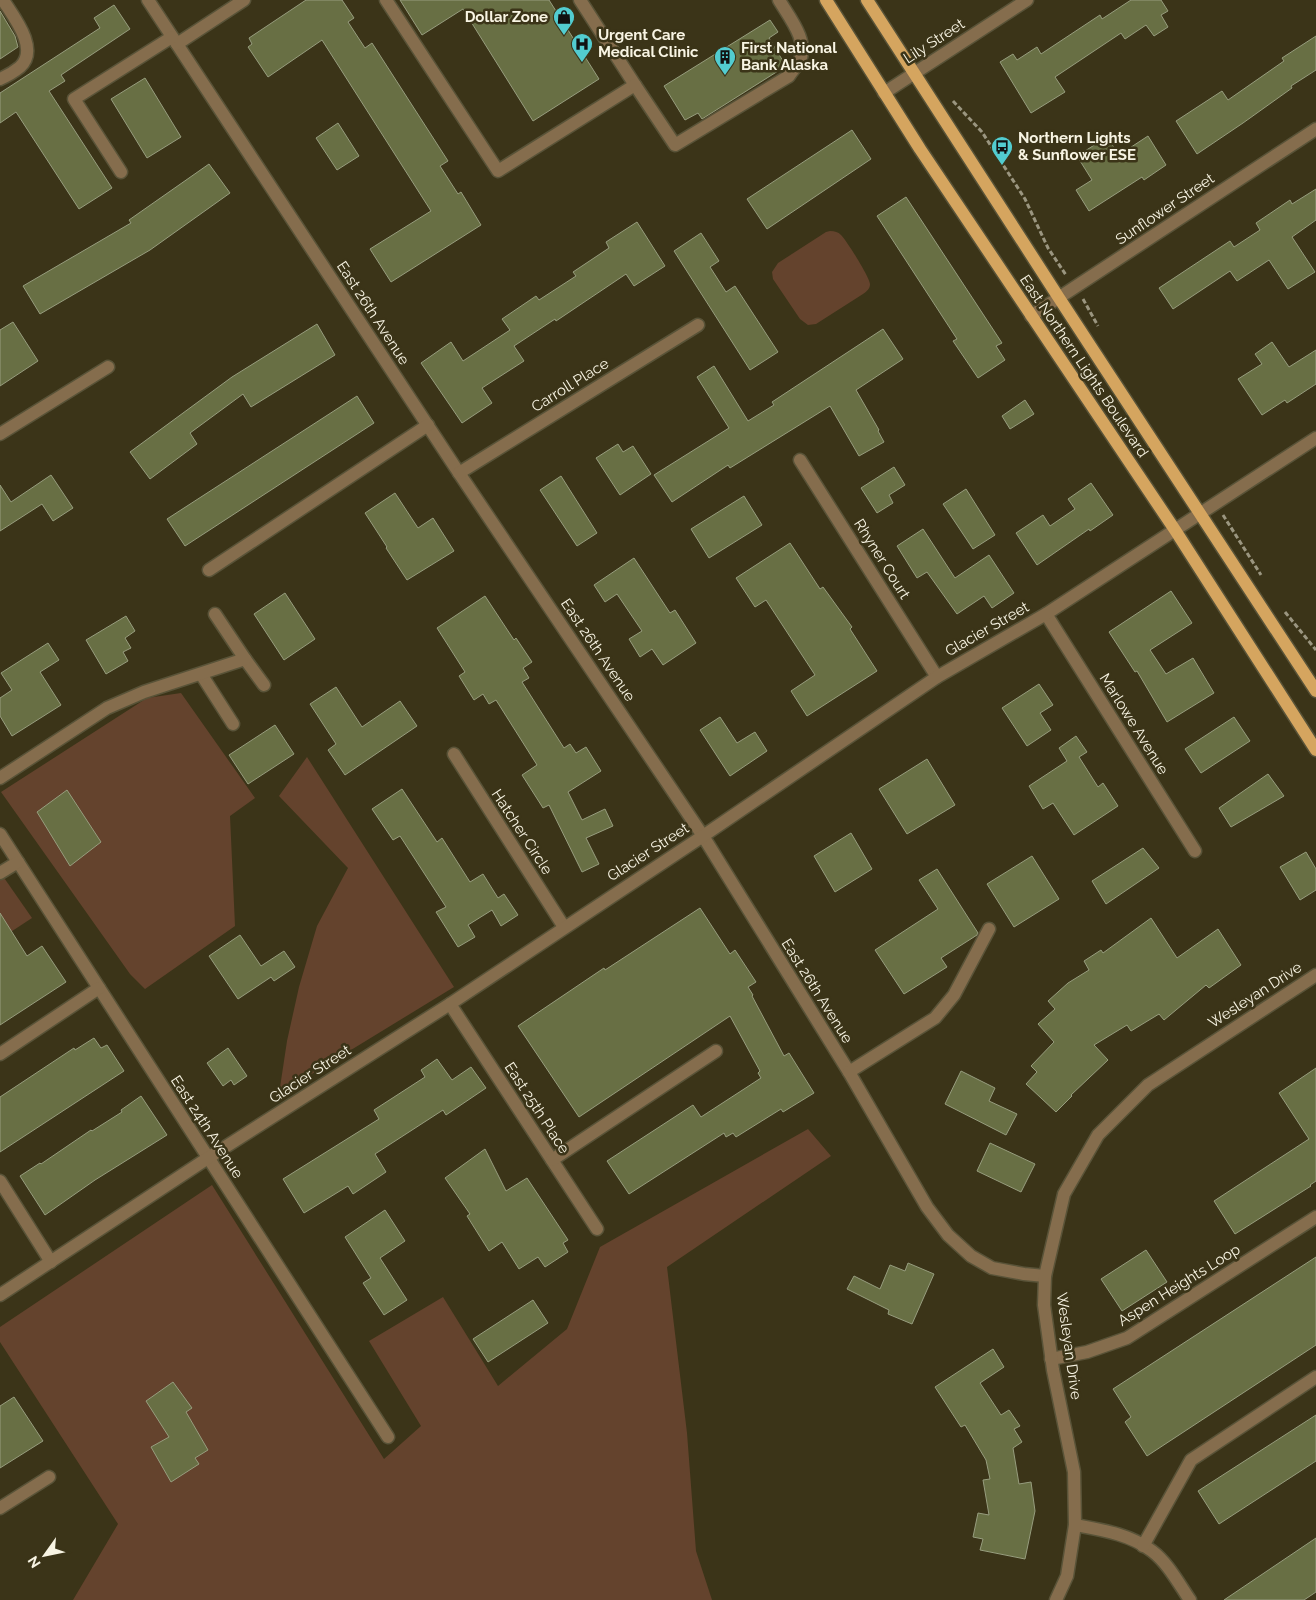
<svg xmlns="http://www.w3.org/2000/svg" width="1316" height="1600" viewBox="0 0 1316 1600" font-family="Raleway,sans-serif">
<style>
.green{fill:#64432d}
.building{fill:#686f44;stroke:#979d7e}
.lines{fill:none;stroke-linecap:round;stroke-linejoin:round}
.minor-casing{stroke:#595338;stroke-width:15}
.major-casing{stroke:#595338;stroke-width:15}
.path{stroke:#9b9680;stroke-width:3;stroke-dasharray:5 2.5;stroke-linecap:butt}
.minor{stroke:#856d4d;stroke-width:12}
.major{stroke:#d5a55f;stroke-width:12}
.labels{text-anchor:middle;stroke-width:5;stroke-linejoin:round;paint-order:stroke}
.poi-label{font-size:15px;font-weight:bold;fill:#f8f4e3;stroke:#3b3418;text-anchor:start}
.street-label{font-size:15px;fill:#f8f4e3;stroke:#3b3418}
</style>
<rect width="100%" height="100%" fill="#3b3418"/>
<g class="green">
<path d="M830,231C835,231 838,232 841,235C847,241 870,278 870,284C870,289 867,291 863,294L816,324L808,325L800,319L773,279L772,272L778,263L826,232Z"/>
<path d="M181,693L255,798L230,816L235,926L145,989L130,974L1,792L147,698Z"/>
<path d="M307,757L454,987L279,1094L287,1041L299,987L317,926L348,868L279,796Z"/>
<path d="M0,872L32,918L0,939Z"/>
<path d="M808,1129L831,1156L667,1267L687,1433L696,1551L712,1600H73L118,1524L0,1342V1327L212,1185L384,1459L421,1426L369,1341L443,1297L498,1386L567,1329L600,1247Z"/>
</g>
<g class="building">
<path d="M306,0H342L354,18L348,22L365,48L372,43L448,161L440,166L458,194L461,192L481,225L391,282L370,249L431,211L322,40L268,77L248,47L252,44L249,38Z"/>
<path d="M400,0H549L599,79L533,121L463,9L422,35Z"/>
<path d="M1131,0H1161L1168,11L1161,15L1168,27L1154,36L1146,25L1125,39L1121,33L1055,77L1065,92L1031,113L1000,62L1013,54L1017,60L1037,47L1041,54L1100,15L1102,19Z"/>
<path d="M114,5L130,29L61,75L65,81L49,91L112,188L79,209L16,112L0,123V93L100,28L94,18Z"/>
<path d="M0,11L15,36L18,47L0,59Z"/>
<path d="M770,20L778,32L769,38L786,66L702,119L698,113L685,120L664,86Z"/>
<path d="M1316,36V70L1291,86L1292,88L1243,123L1197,154L1176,121L1222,91L1228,100L1284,61L1282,58Z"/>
<path d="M145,78L181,137L147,158L111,99Z"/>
<path d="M338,123L359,156L337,170L316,138Z"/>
<path d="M852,130L871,159L767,229L747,199Z"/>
<path d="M1148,136L1166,165L1144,180L1142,177L1089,211L1076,190L1092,180L1077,156L1107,137L1119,155Z"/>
<path d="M209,164L230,193L150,250L40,314L23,286L131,223L129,220Z"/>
<path d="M1316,189V220L1292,237L1315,272L1288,289L1269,260L1237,281L1230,271L1173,309L1159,288L1230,241L1234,247L1260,230L1256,223L1290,200L1292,204Z"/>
<path d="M906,197L1002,343L996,346L1005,360L978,378L953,341L957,339L877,216Z"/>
<path d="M637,222L665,266L634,286L626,274L556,321L555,319L514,346L524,361L482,388L492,403L462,423L421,363L451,342L463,361L510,330L502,319L536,296L539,300L576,276L573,272L609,248L606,242Z"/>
<path d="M701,233L719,261L710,267L726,292L735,286L778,352L750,370L674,251Z"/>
<path d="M13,322L38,361L0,386V330Z"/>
<path d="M317,324L335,355L251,407L243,394L190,433L197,444L150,479L130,452L232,377Z"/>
<path d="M883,329L903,359L856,390L879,430L878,431L884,442L859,456L830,406L730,468L728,465L672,502L654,475L729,428L697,377L714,366L748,421L774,405L772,402Z"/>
<path d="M1272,342L1289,367L1316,350V384L1287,403L1285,400L1262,415L1238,379L1262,364L1255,354Z"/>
<path d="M357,396L374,423L185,546L167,519Z"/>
<path d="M1025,400L1034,414L1010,429L1002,416Z"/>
<path d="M618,444L623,452L633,446L651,474L620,495L596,458Z"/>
<path d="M894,467L905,485L889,495L893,503L877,513L861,488Z"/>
<path d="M51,475L73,508L53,521L42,504L0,531V485L11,502Z"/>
<path d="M561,476L597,533L577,546L540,490Z"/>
<path d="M1091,483L1113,515L1090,531L1089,529L1037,565L1016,533L1043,515L1050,526L1075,509L1068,499Z"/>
<path d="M966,489L995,535L973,549L943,504Z"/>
<path d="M395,493L418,528L433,518L454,551L407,580L386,548L387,547L365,513Z"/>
<path d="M744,496L762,525L709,558L691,529Z"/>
<path d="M923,529L955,578L989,555L1014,593L992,608L984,596L957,614L927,572L917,578L897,546Z"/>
<path d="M790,543L820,589L823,587L852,627L850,629L877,671L807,716L791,691L815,675L766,600L755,607L736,578Z"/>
<path d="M634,558L670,613L675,610L696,643L663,665L652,649L640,657L629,639L642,631L617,594L605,602L594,585Z"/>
<path d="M1171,591L1192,623L1150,650L1166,674L1193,658L1214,693L1167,722L1137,671L1135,672L1109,632Z"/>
<path d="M285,593L315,639L284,660L254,614Z"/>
<path d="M485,596L514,640L516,638L532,662L523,668L529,678L522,682L564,748L570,744L576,753L586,747L601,771L568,792L582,820L605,809L613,826L586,838L599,864L582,872L549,805L543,808L522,775L537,765L496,700L489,704L483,694L474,700L459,676L465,672L437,628Z"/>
<path d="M126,616L135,631L125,638L131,648L123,652L128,661L106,674L86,640Z"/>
<path d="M48,643L59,660L40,672L61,705L12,736L0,716V698L12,690L1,673Z"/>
<path d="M1039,684L1053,705L1040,713L1051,730L1027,746L1002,708Z"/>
<path d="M336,687L362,727L400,701L417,726L345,775L328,750L336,744L310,704Z"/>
<path d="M720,717L737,743L755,732L767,751L730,776L700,730Z"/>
<path d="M1234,717L1250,741L1201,773L1185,749Z"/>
<path d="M275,725L294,754L248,784L229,755Z"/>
<path d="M1076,736L1087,752L1079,757L1098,787L1103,783L1118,806L1074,835L1053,803L1043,809L1029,786L1067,761L1059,748Z"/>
<path d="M927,759L955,805L907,834L879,789Z"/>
<path d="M1268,774L1284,796L1231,827L1219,808Z"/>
<path d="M402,789L437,842L442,838L470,882L483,874L498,898L504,894L518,915L501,926L492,910L468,925L475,937L458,947L436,912L446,907L400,836L393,840L372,809Z"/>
<path d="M67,790L101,842L70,866L37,812Z"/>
<path d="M851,833L872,869L835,892L814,856Z"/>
<path d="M1143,848L1159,868L1106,904L1092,881Z"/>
<path d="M1306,852L1316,869V890L1300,900L1280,867Z"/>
<path d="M1032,856L1059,899L1014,927L987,884Z"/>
<path d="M937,869L978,933L977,935L941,958L947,967L904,994L875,950L938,909L919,880Z"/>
<path d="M700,908L730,954L735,950L756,982L748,987L753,995L752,996L784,1056L789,1053L814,1093L783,1112L781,1109L736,1137L733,1133L726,1137L724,1133L629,1194L607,1161L693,1105L701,1117L761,1078L758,1073L760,1071L730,1016L579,1117L518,1026L604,968L605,970Z"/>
<path d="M0,913L27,956L42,946L66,982L0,1025Z"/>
<path d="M1151,918L1177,958L1218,929L1241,965L1209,988L1206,985L1164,1020L1159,1014L1131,1031L1127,1025L1094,1045L1108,1060L1071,1095L1072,1096L1056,1112L1026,1084L1037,1072L1031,1066L1054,1042L1038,1024L1055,1009L1048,1001L1068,983L1089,970L1084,961L1101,950L1103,953Z"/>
<path d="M240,935L261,966L284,951L295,967L274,981L271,977L238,999L209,956Z"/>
<path d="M94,1038L101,1048L107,1045L124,1071L0,1152V1097L74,1048L75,1050Z"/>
<path d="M228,1048L247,1076L234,1085L231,1080L223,1086L207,1063Z"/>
<path d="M437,1059L452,1080L471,1067L486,1088L446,1115L443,1110L375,1154L386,1172L353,1194L348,1186L304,1213L283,1179L379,1119L374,1110L425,1077L421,1070Z"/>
<path d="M1316,1068V1181L1310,1185L1311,1186L1235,1234L1214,1201L1309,1139L1279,1093Z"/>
<path d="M961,1071L995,1088L989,1101L1017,1114L1006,1135L945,1104Z"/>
<path d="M141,1096L167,1135L95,1180L45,1215L20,1176L40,1163L41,1164L91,1130L92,1131L122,1112L121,1110Z"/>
<path d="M990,1143L1035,1164L1021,1192L977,1171Z"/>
<path d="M485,1149L506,1191L527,1178L568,1240L563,1243L568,1252L545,1267L538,1257L519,1269L502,1242L489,1251L467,1216L470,1214L445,1178Z"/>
<path d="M385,1210L405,1241L380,1258L407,1300L384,1315L363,1283L371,1278L345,1237Z"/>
<path d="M1146,1250L1167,1282L1122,1311L1101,1279Z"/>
<path d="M1316,1257V1345L1147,1456L1125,1422L1131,1417L1113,1389Z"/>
<path d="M908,1263L934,1274L912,1324L888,1314L889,1310L847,1289L854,1276L880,1289L890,1265L905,1271Z"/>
<path d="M533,1300L548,1323L488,1362L473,1339Z"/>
<path d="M993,1349L1004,1367L980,1383L1001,1415L1009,1410L1020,1426L1014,1429L1022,1442L1013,1448L1019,1484L1031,1482L1035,1511L1025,1559L980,1550L983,1539L973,1537L978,1513L989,1515L983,1480L990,1479L986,1460L965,1425L961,1427L935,1387Z"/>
<path d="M173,1382L192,1408L186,1412L208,1450L195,1458L199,1464L171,1482L151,1447L169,1437L146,1401Z"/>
<path d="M14,1397L43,1441L0,1468V1406Z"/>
<path d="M1316,1415V1461L1219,1524L1198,1491Z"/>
<path d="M1316,1538V1592L1304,1600H1224Z"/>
</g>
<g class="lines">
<g class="minor-casing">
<g id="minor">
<path d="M148,0L459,473L703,836L849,1072L927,1207L948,1235L971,1256L992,1268L1024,1274L1045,1276"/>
<path d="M386,0L498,171L635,85L580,0"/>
<path d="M177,44L244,0"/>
<path d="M0,79C7,76 14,72 20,67C40,49 13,16 3,0"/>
<path d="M635,85L675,145L789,76C792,71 796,67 799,62C810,42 789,17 779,0"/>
<path d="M884,93L1027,0"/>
<path d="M121,172L74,99L172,37"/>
<path d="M1031,316L1316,129"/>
<path d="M0,434L108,367"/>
<path d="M800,460L937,677"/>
<path d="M459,473L698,325"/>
<path d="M209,570L428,425"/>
<path d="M1046,614L1195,851"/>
<path d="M245,659L264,685"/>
<path d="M201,674L233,724"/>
<path d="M454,754L564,927"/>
<path d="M0,778L107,708L144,692L245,659L215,614"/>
<path d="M0,834L388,1437"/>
<path d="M0,873L18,862"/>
<path d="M450,1004L597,1229"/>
<path d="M0,1054L99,988"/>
<path d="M849,1072L935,1018L954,995L989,929"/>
<path d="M552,1160L716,1051"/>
<path d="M0,1181L51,1262"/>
<path d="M0,1295L208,1158L450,1004L703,836L937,677L1046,614L1316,438"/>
<path d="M1051,1359L1087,1352L1127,1338L1316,1217"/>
<path d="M0,1508L49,1477"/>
<path d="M1075,1525C1102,1530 1130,1534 1152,1551C1168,1563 1179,1584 1190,1600"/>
<path d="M1143,1546L1191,1460L1316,1377"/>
<path d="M1056,1600L1067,1576L1075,1525L1074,1472L1053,1370L1044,1305L1045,1276L1064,1194L1098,1135L1148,1085L1316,975"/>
</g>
</g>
<g class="major-casing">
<g id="major">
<path d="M826,0L920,149L1175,530L1316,750"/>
<path d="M867,0L1059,298L1316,691"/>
</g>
</g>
<g class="path">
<path d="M953,101L982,132L1025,199L1048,248L1066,275"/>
<path d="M1083,299L1098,326"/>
<path d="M1223,515L1261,575"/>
<path d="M1285,612L1316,650"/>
</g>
<use href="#minor" class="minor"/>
<use href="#major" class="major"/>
</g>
<defs>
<g id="shop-pin" transform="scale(1.125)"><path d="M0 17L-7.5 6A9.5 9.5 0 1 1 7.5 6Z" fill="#52ccd0" stroke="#3b3418"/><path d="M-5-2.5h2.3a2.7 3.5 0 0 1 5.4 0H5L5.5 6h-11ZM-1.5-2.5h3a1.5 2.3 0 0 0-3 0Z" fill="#111"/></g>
<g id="hospital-pin" transform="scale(1.125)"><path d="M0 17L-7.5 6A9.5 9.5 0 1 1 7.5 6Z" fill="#52ccd0" stroke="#3b3418"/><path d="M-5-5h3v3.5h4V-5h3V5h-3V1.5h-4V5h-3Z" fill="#111"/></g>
<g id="building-pin" transform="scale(1.125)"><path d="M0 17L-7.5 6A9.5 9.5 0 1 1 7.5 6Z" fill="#52ccd0" stroke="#3b3418"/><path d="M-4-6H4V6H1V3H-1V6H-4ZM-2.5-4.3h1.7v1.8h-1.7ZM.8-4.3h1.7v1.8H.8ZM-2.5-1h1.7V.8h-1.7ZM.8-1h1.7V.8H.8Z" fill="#111"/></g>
<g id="bus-pin" transform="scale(1.125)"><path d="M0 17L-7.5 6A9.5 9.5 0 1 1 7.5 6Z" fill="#52ccd0" stroke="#3b3418"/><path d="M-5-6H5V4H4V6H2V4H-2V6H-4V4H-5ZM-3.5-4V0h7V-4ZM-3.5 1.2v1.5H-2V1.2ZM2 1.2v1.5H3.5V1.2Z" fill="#111"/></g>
</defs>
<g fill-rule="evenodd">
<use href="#shop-pin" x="564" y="17"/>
<use href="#hospital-pin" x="582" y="44"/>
<use href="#building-pin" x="725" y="57"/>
<use href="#bus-pin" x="1002" y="147"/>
</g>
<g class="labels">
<g class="poi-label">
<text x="548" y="22" text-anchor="end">Dollar Zone</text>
<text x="598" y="40">Urgent Care<tspan x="598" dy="17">Medical Clinic</tspan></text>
<text x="741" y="53">First National<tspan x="741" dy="17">Bank Alaska</tspan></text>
<text x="1018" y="143">Northern Lights<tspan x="1018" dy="17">&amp; Sunflower ESE</tspan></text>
</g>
<g class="street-label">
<text transform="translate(934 41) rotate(-33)" y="5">Lily Street</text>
<text transform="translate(1165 209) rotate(-34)" y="5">Sunflower Street</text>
<text transform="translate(373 313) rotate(57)" y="5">East 26th Avenue</text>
<text transform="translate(1084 366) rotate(56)" y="5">East Northern Lights Boulevard</text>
<text transform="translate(570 385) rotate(-32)" y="5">Carroll Place</text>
<text transform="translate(882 559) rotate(58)" y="5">Rhyner Court</text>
<text transform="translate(987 629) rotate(-30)" y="5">Glacier Street</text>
<text transform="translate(598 650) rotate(56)" y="5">East 26th Avenue</text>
<text transform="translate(1134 724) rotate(58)" y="5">Marlowe Avenue</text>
<text transform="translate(522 832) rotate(57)" y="5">Hatcher Circle</text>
<text transform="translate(648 852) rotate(-33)" y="5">Glacier Street</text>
<text transform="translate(817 991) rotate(58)" y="5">East 26th Avenue</text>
<text transform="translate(1255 995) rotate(-33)" y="5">Wesleyan Drive</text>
<text transform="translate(310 1074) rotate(-33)" y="5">Glacier Street</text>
<text transform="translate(537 1108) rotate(57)" y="5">East 25th Place</text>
<text transform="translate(207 1127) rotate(57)" y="5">East 24th Avenue</text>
<text transform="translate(1179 1285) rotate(-32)" y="5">Aspen Heights Loop</text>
<text transform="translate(1069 1346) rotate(82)" y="5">Wesleyan Drive</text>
</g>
</g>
<g transform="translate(45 1555) rotate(237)" stroke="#3b3418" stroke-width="4" paint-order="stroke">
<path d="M0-4L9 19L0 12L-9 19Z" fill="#f8f4e3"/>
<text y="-8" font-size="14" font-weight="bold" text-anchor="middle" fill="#f8f4e3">N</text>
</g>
</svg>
